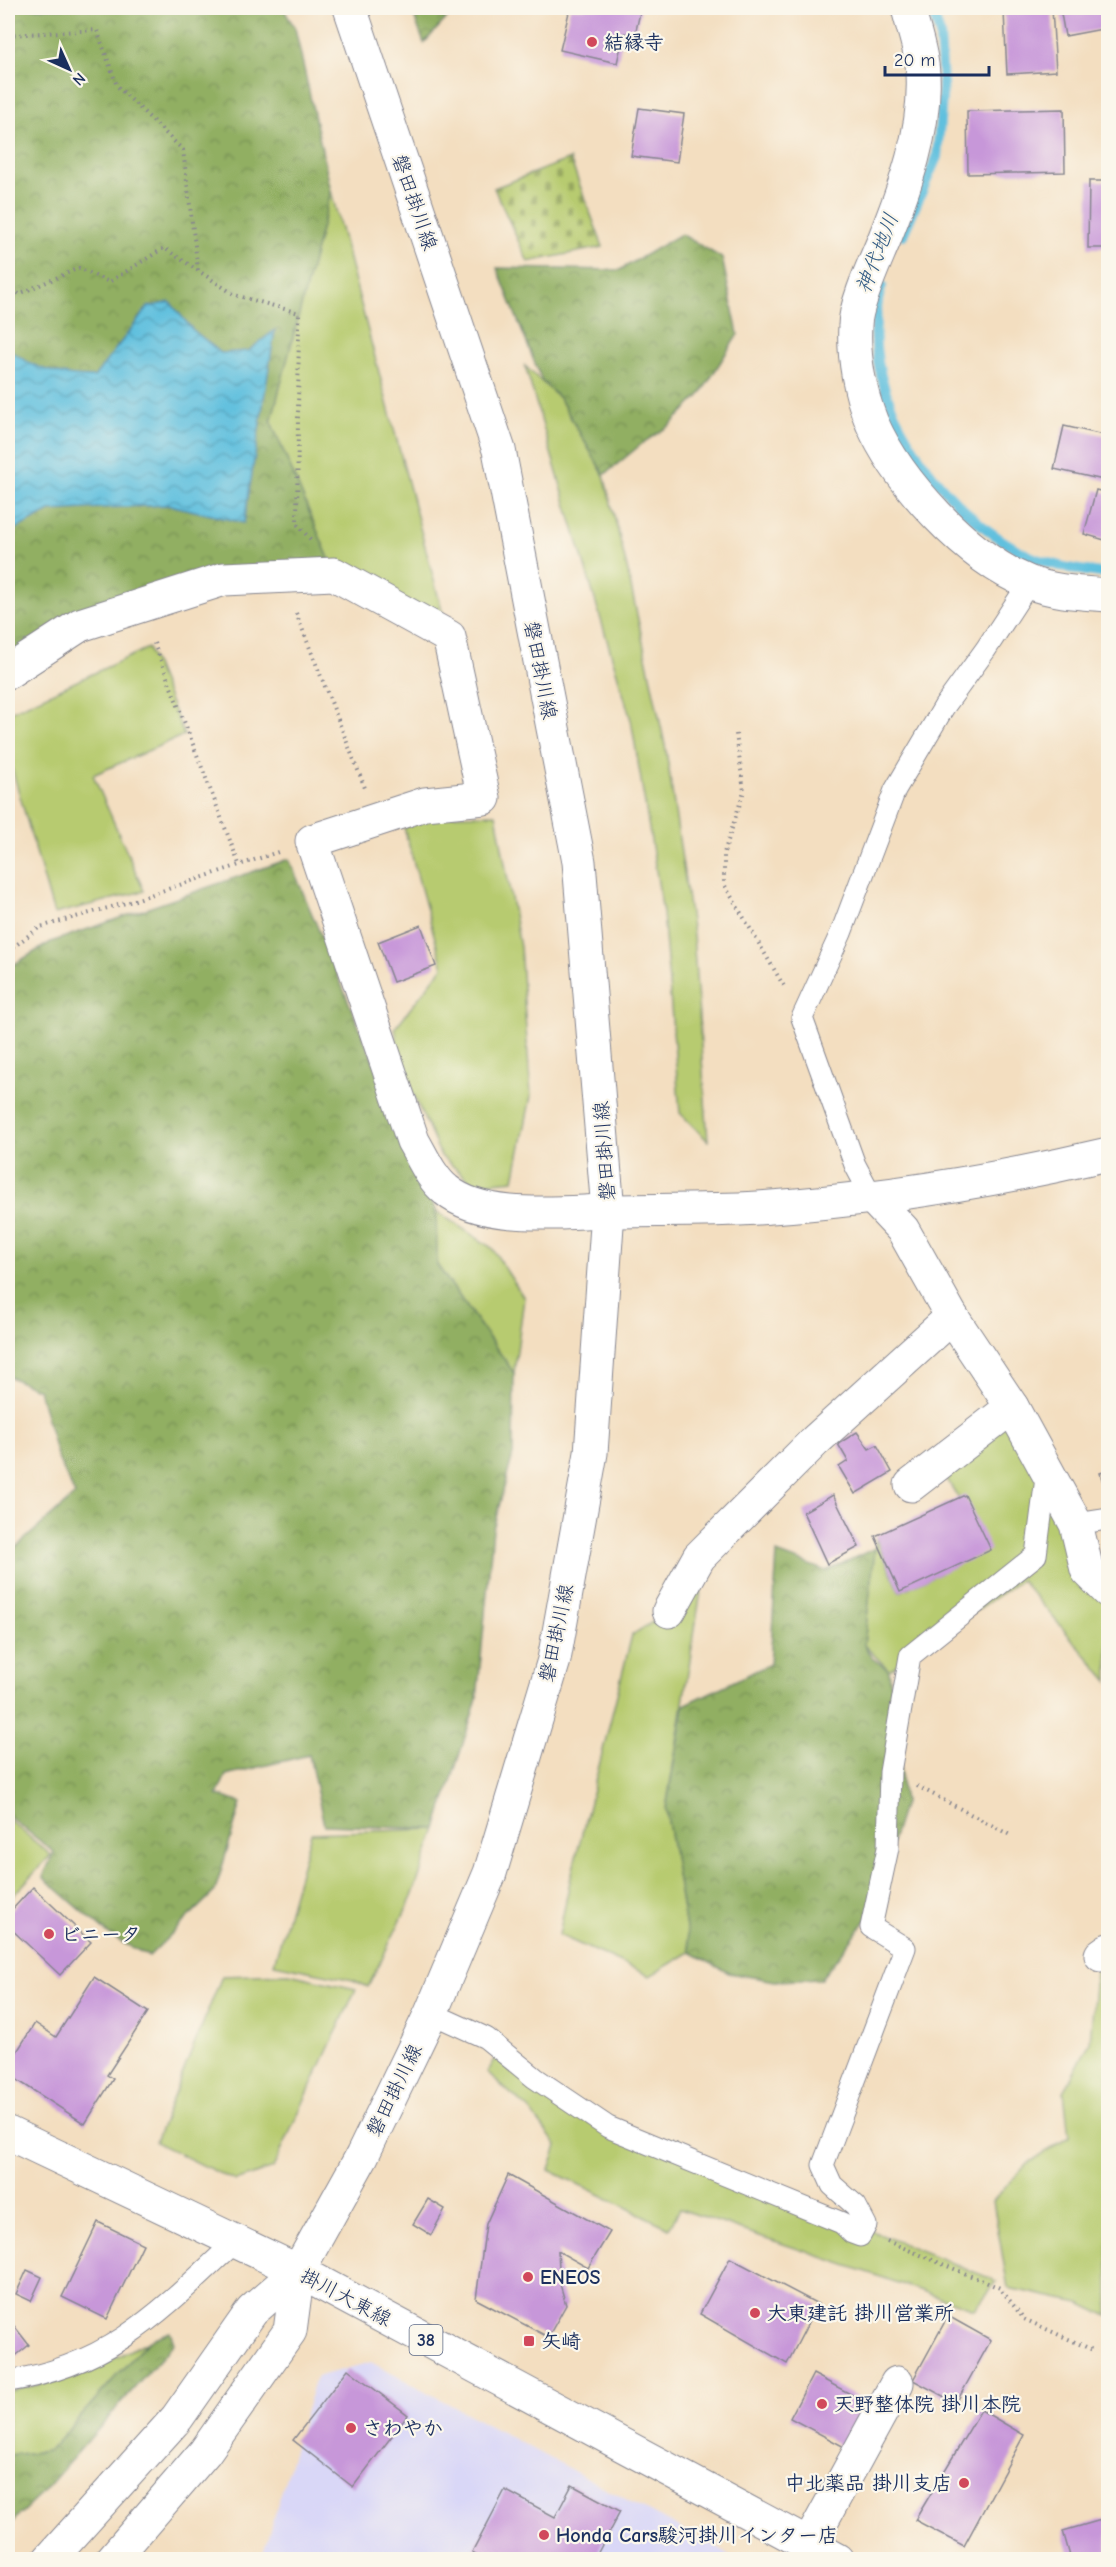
<svg xmlns="http://www.w3.org/2000/svg" width="1116" height="2567" viewBox="0 0 1116 2567" font-family="'Comic Neue','Klee One',sans-serif">
<style>
.built{fill:#d9d7f7}
.grass{fill:#b7cb6f;stroke:#697d66;stroke-width:1.5}
.forest{fill:url(#forest-crowns);stroke:#566f60;stroke-width:1.5}
.cemetery{fill:url(#cemetery-stones);stroke:#697d66;stroke-width:1.5}
.water{fill:url(#water-waves);stroke:#3e789e;stroke-width:1.5}
.lines{fill:none;stroke-linecap:round;stroke-linejoin:round}
.stream{stroke:#60c0de;stroke-width:10}
.building{fill:#c797d9}
.service-casing{stroke:#87868f;stroke-width:23}
.minor-casing{stroke:#87868f;stroke-width:35}
.tertiary-casing{stroke:#87868f;stroke-width:35}
.secondary-casing{stroke:#87868f;stroke-width:35}
.primary-casing{stroke:#87868f;stroke-width:35}
.path{stroke:#87868f;stroke-width:4;stroke-dasharray:1.5 4.5;stroke-linecap:butt}
.service{stroke:#fff;stroke-width:21}
.minor{stroke:#fff;stroke-width:33}
.tertiary{stroke:#fff;stroke-width:33}
.secondary{stroke:#fff;stroke-width:33}
.primary{stroke:#fff;stroke-width:33}
.poi-dot{fill:#d1495b;stroke:#fbf7ec;stroke-width:2}
.labels{text-anchor:middle;stroke-width:4.5;stroke-linejoin:round;paint-order:stroke}
.shield{fill:#fbf7ec;stroke:#5e6b89;stroke-width:1.5}
.shield-label{font-size:18px;font-weight:bold;fill:#1b2f5e}
.poi-label{font-size:20px;font-weight:bold;fill:#1b2f5e;stroke:#fbf7ec;text-anchor:start}
.street-label{font-size:20px;fill:#1b2f5e;stroke:#fbf7ec}
.water-label{font-size:21px;font-style:italic;fill:#305a84;stroke:#fbf7ec}
</style>
<defs>
<pattern id="forest-crowns" width="20" height="18" patternUnits="userSpaceOnUse" patternTransform="scale(1.5)"><rect width="20" height="18" fill="#91af62"/><path d="M2 6a3 3 0 1 1 6 0M12 15a3 3 0 1 1 6 0" fill="none" stroke="#768f54"/></pattern>
<pattern id="cemetery-stones" width="16" height="16" patternUnits="userSpaceOnUse" patternTransform="scale(1.5)"><rect width="16" height="16" fill="#b7cb6f"/><path d="M2 7V4a2 2 0 0 1 4 0v3zM10 15v-3a2 2 0 0 1 4 0v3z" fill="#94a55e"/></pattern>
<pattern id="water-waves" width="16" height="10" patternUnits="userSpaceOnUse" patternTransform="scale(1.5)"><rect width="16" height="10" fill="#60c0de"/><path d="M0 5q4-4 8 0t8 0" fill="none" stroke="#4e9cb7"/></pattern>
</defs>
<rect width="100%" height="100%" fill="#fbf7ec"/>
<filter id="ink" filterUnits="userSpaceOnUse"><feTurbulence type="fractalNoise" baseFrequency=".0167" numOctaves="2"/><feDisplacementMap in="SourceGraphic" scale="12" xChannelSelector="R" yChannelSelector="G"/><feConvolveMatrix kernelMatrix="1 2 1 2 8 2 1 2 1" color-interpolation-filters="sRGB"/></filter>
<filter id="wash" filterUnits="userSpaceOnUse"><feTurbulence type="fractalNoise" baseFrequency=".008" numOctaves="4" result="noise"/><feDisplacementMap in="SourceGraphic" scale="24" xChannelSelector="R" yChannelSelector="G"/><feGaussianBlur stdDeviation="1.35" result="paint"/><feColorMatrix in="noise" values="0 0 0 0 0 0 0 0 0 0 0 0 0 0 0 0 0 1.4 0 .05"/><feComposite in="paint" operator="in"/></filter>
<g filter="url(#wash)">
<rect width="100%" height="100%" fill="#f3dec0"/>
<path class="built" d="M371,2362L737,2559L261,2560L316,2377Z"/>
<g class="grass">
<path d="M331,191L449,637L330,561L271,422Z"/>
<path d="M525,366L560,399L604,475L627,568L666,750L693,935L708,1141L680,1113L663,913L631,720Z"/>
<path d="M148,648L184,735L93,775L144,891L54,914L8,755V713Z"/>
<path d="M496,814L520,947L531,1096L514,1180L474,1184L441,1156L401,1067L395,1028L443,967L404,828L429,816Z"/>
<path d="M436,1211L492,1248L524,1298L514,1373L437,1265Z"/>
<path d="M1012,1407L1108,1589V1681L1021,1580L889,1670L864,1645L876,1539L900,1592L989,1549L947,1479L922,1475Z"/>
<path d="M701,1591L666,1809L690,1952L650,1976L559,1935L570,1881L632,1635Z"/>
<path d="M8,1819L51,1855L8,1901Z"/>
<path d="M436,1829L412,1897L368,1987L353,1980L274,1964L311,1833Z"/>
<path d="M1108,1956V2316L1080,2303L1008,2288L993,2201L1027,2164L1069,2137L1064,2092L1090,2042L1097,1961Z"/>
<path d="M289,1974L356,1989L273,2168L235,2181L155,2142L222,1976Z"/>
<path d="M496,2058L566,2105L706,2165L997,2281L975,2309L680,2209L669,2228L549,2170L557,2146L530,2110L487,2073Z"/>
<path d="M148,2341L49,2451L8,2455V2392L89,2372Z"/>
</g>
<g class="forest">
<path d="M8,8H283L295,28L331,191L271,422L330,561L8,655Z"/>
<path d="M411,8H456L424,43Z"/>
<path d="M681,234L722,258L738,334L700,395L669,426L644,442L604,475L560,399L542,381L497,268L620,270Z"/>
<path d="M289,859L436,1211L437,1265L514,1373L513,1454L493,1529L477,1699L436,1829L324,1825L309,1755L226,1775L217,1795L241,1803L215,1891L149,1956L112,1937L43,1877L54,1852L8,1816V1554L75,1495L57,1456L39,1390L8,1376V968L51,942Z"/>
<path d="M875,1548L864,1645L872,1658L889,1670L904,1803L868,1918L821,1979L775,1981L729,1973L690,1952L666,1809L684,1705L770,1664L777,1553L826,1571Z"/>
<path d="M170,2332L174,2343L43,2492L8,2526V2455L49,2451L148,2341Z"/>
</g>
<path class="cemetery" d="M570,159L603,247L528,262L494,188Z"/>
<path class="water" d="M170,302L192,329L221,353L248,351L275,330L244,523L170,505L100,508L50,511L8,533V348C32,369 62,377 94,377L148,307Z"/>
<g class="lines">
<g class="stream">
<path d="M903,235L937,157L943,85L940,34L931,8"/>
<path d="M882,286C877,297 877,309 876,322C868,412 952,521 1032,557C1055,567 1084,571 1108,574"/>
</g>
</g>
<g id="blocks">
<g class="building">
<path d="M570,8H641L635,35L624,33L617,63L560,50Z"/>
<path d="M1060,8H1105L1108,28L1065,36Z"/>
<path d="M1052,9L1056,71L1007,74L1004,12Z"/>
<path d="M639,108L684,114L677,162L631,156Z"/>
<path d="M1064,109L1065,172L968,174L967,111Z"/>
<path d="M1089,181H1108V248H1088Z"/>
<path d="M1064,426L1108,436V481L1054,469Z"/>
<path d="M1096,490L1108,493V541L1084,534Z"/>
<path d="M421,925L436,966L393,982L378,942Z"/>
<path d="M857,1432L869,1449L877,1445L892,1472L855,1494L839,1467L848,1461L838,1444Z"/>
<path d="M1108,1470V1498L1100,1473Z"/>
<path d="M833,1495L859,1547L827,1564L803,1512Z"/>
<path d="M965,1495L991,1550L900,1592L875,1536Z"/>
<path d="M33,1887L91,1942L60,1975L8,1926V1914Z"/>
<path d="M94,1977L148,2012L107,2075L113,2079L85,2124L8,2074V2066L35,2023L56,2037Z"/>
<path d="M508,2175L610,2232L588,2268L558,2251L560,2284L566,2305L548,2337L476,2299L486,2224Z"/>
<path d="M428,2199L445,2209L431,2235L413,2224Z"/>
<path d="M98,2222L143,2244L107,2319L62,2297Z"/>
<path d="M730,2258L818,2304L787,2364L700,2314Z"/>
<path d="M27,2270L42,2277L31,2301L16,2294Z"/>
<path d="M948,2316L991,2340L956,2403L913,2380Z"/>
<path d="M11,2322L29,2345L13,2358L8,2351V2325Z"/>
<path d="M348,2369L408,2415L353,2487L293,2440Z"/>
<path d="M813,2374L871,2405L848,2449L790,2418Z"/>
<path d="M981,2410L1024,2435L964,2546L915,2520Z"/>
<path d="M572,2485L620,2511L594,2560H484L472,2553L505,2490L555,2517Z"/>
<path d="M1108,2518V2560H1071L1063,2531Z"/>
</g>
</g>
</g>
<g filter="url(#ink)">
<use href="#blocks" fill-opacity="0" stroke="#87868f" stroke-width="1.5"/>
<g class="lines">
<g class="service-casing">
<g id="service">
<path d="M872,1197L855,1165L802,1018L841,933L895,790L944,707L986,649L1029,583"/>
<path d="M1076,1524L1108,1519"/>
<path d="M431,2013L486,2038L535,2078L608,2127L842,2223L852,2233L860,2236L866,2225L856,2206L832,2185L823,2165L905,1948L871,1927L888,1848L890,1772L910,1656L1036,1555L1047,1470"/>
<path d="M8,2381C111,2366 163,2309 236,2241"/>
</g>
</g>
<g class="minor-casing">
<g id="minor">
<path d="M908,8C913,29 922,52 923,74C926,131 905,187 884,240C875,262 855,304 855,326C853,357 860,394 872,423C898,482 968,558 1028,582C1053,592 1082,593 1108,595"/>
<path d="M8,672L80,625L224,579L334,574L449,637L484,798L425,804L312,841L413,1141C423,1158 431,1178 446,1190C484,1222 562,1212 608,1211"/>
<path d="M872,1197L903,1230L952,1317L1012,1407L1076,1524L1087,1570L1108,1591"/>
<path d="M911,1485L1012,1407"/>
<path d="M669,1611L699,1557L815,1441L952,1317"/>
<path d="M1101,1955L1108,1950"/>
<path d="M809,2544L897,2383"/>
</g>
</g>
<g class="tertiary-casing">
<g id="tertiary">
<path d="M608,1211C658,1210 708,1211 758,1208C875,1200 994,1181 1108,1154"/>
<path d="M49,2560L177,2418L252,2311L298,2271"/>
<path d="M112,2560L205,2452L290,2331L298,2271"/>
</g>
</g>
<g class="secondary-casing">
<path id="secondary" d="M298,2271L362,2156L431,2013L490,1873L554,1660L591,1453L608,1211L579,862L499,450L350,8"/>
</g>
<g class="primary-casing">
<path id="primary" d="M8,2133L298,2271L837,2560"/>
</g>
<g class="path">
<path d="M8,35L97,30L117,86L183,150L198,270"/>
<path d="M8,286L19,294L79,268L109,282L164,248L235,295L299,313L297,524L312,541"/>
<path d="M296,613L365,788"/>
<path d="M154,643L239,864"/>
<path d="M736,734L744,791L724,853V884L785,988"/>
<path d="M8,951L40,927L129,902L281,851"/>
<path d="M917,1786L1012,1836"/>
<path d="M887,2241L1000,2288L1024,2319L1095,2351"/>
</g>
<use href="#service" class="service"/>
<use href="#minor" class="minor"/>
<use href="#tertiary" class="tertiary"/>
<use href="#secondary" class="secondary"/>
<use href="#primary" class="primary"/>
</g>
</g>
<g class="poi-dot">
<circle cx="592" cy="42" r="6"/>
<circle cx="49" cy="1934" r="6"/>
<circle cx="528" cy="2277" r="6"/>
<circle cx="755" cy="2313" r="6"/>
<rect x="523" y="2335" width="12" height="12" rx="3"/>
<circle cx="822" cy="2404" r="6"/>
<circle cx="351" cy="2428" r="6"/>
<circle cx="964" cy="2483" r="6"/>
<circle cx="544" cy="2535" r="6"/>
</g>
<g class="labels">
<rect class="shield" x="409.5" y="2325" width="33" height="30" rx="4.5"/>
<g class="shield-label">
<text x="426" y="2346">38</text>
</g>
<g class="poi-label">
<text x="604" y="49">結縁寺</text>
<text x="61" y="1941">ビニータ</text>
<text x="540" y="2284">ENEOS</text>
<text x="767" y="2320">大東建託 掛川営業所</text>
<text x="541" y="2348">矢崎</text>
<text x="834" y="2411">天野整体院 掛川本院</text>
<text x="363" y="2435">さわやか</text>
<text x="952" y="2490" text-anchor="end">中北薬品 掛川支店</text>
<text x="556" y="2542">Honda Cars駿河掛川インター店</text>
</g>
<g class="street-label">
<text transform="translate(415 202) rotate(71)" y="7">磐田掛川線</text>
<text transform="translate(541 670) rotate(79)" y="7">磐田掛川線</text>
<text transform="translate(604 1151) rotate(-94)" y="7">磐田掛川線</text>
<text transform="translate(556 1633) rotate(-78)" y="7">磐田掛川線</text>
<text transform="translate(394 2090) rotate(-64)" y="7">磐田掛川線</text>
<text transform="translate(346 2297) rotate(28)" y="7">掛川大東線</text>
</g>
<g class="water-label">
<text transform="translate(877 253) rotate(-69)" y="7">神代地川</text>
</g>
</g>
<rect width="1116" height="2567" fill="none" stroke="#fbf7ec" stroke-width="30"/>
<g transform="translate(69 69) rotate(135)" stroke="#fbf7ec" stroke-width="4.5" paint-order="stroke">
<path d="M0-4.5L10 22L0 15L-10 22Z" fill="#1b2f5e"/>
<text y="-9" font-size="16" font-weight="bold" text-anchor="middle" fill="#1b2f5e">N</text>
</g>
<path d="M885 66v9h104v-9" fill="none" stroke="#1b2f5e" stroke-width="3"/>
<text x="894" y="66" font-size="18" fill="#1b2f5e" stroke="#fbf7ec" stroke-width="4.5" paint-order="stroke">20 m</text>
</svg>
